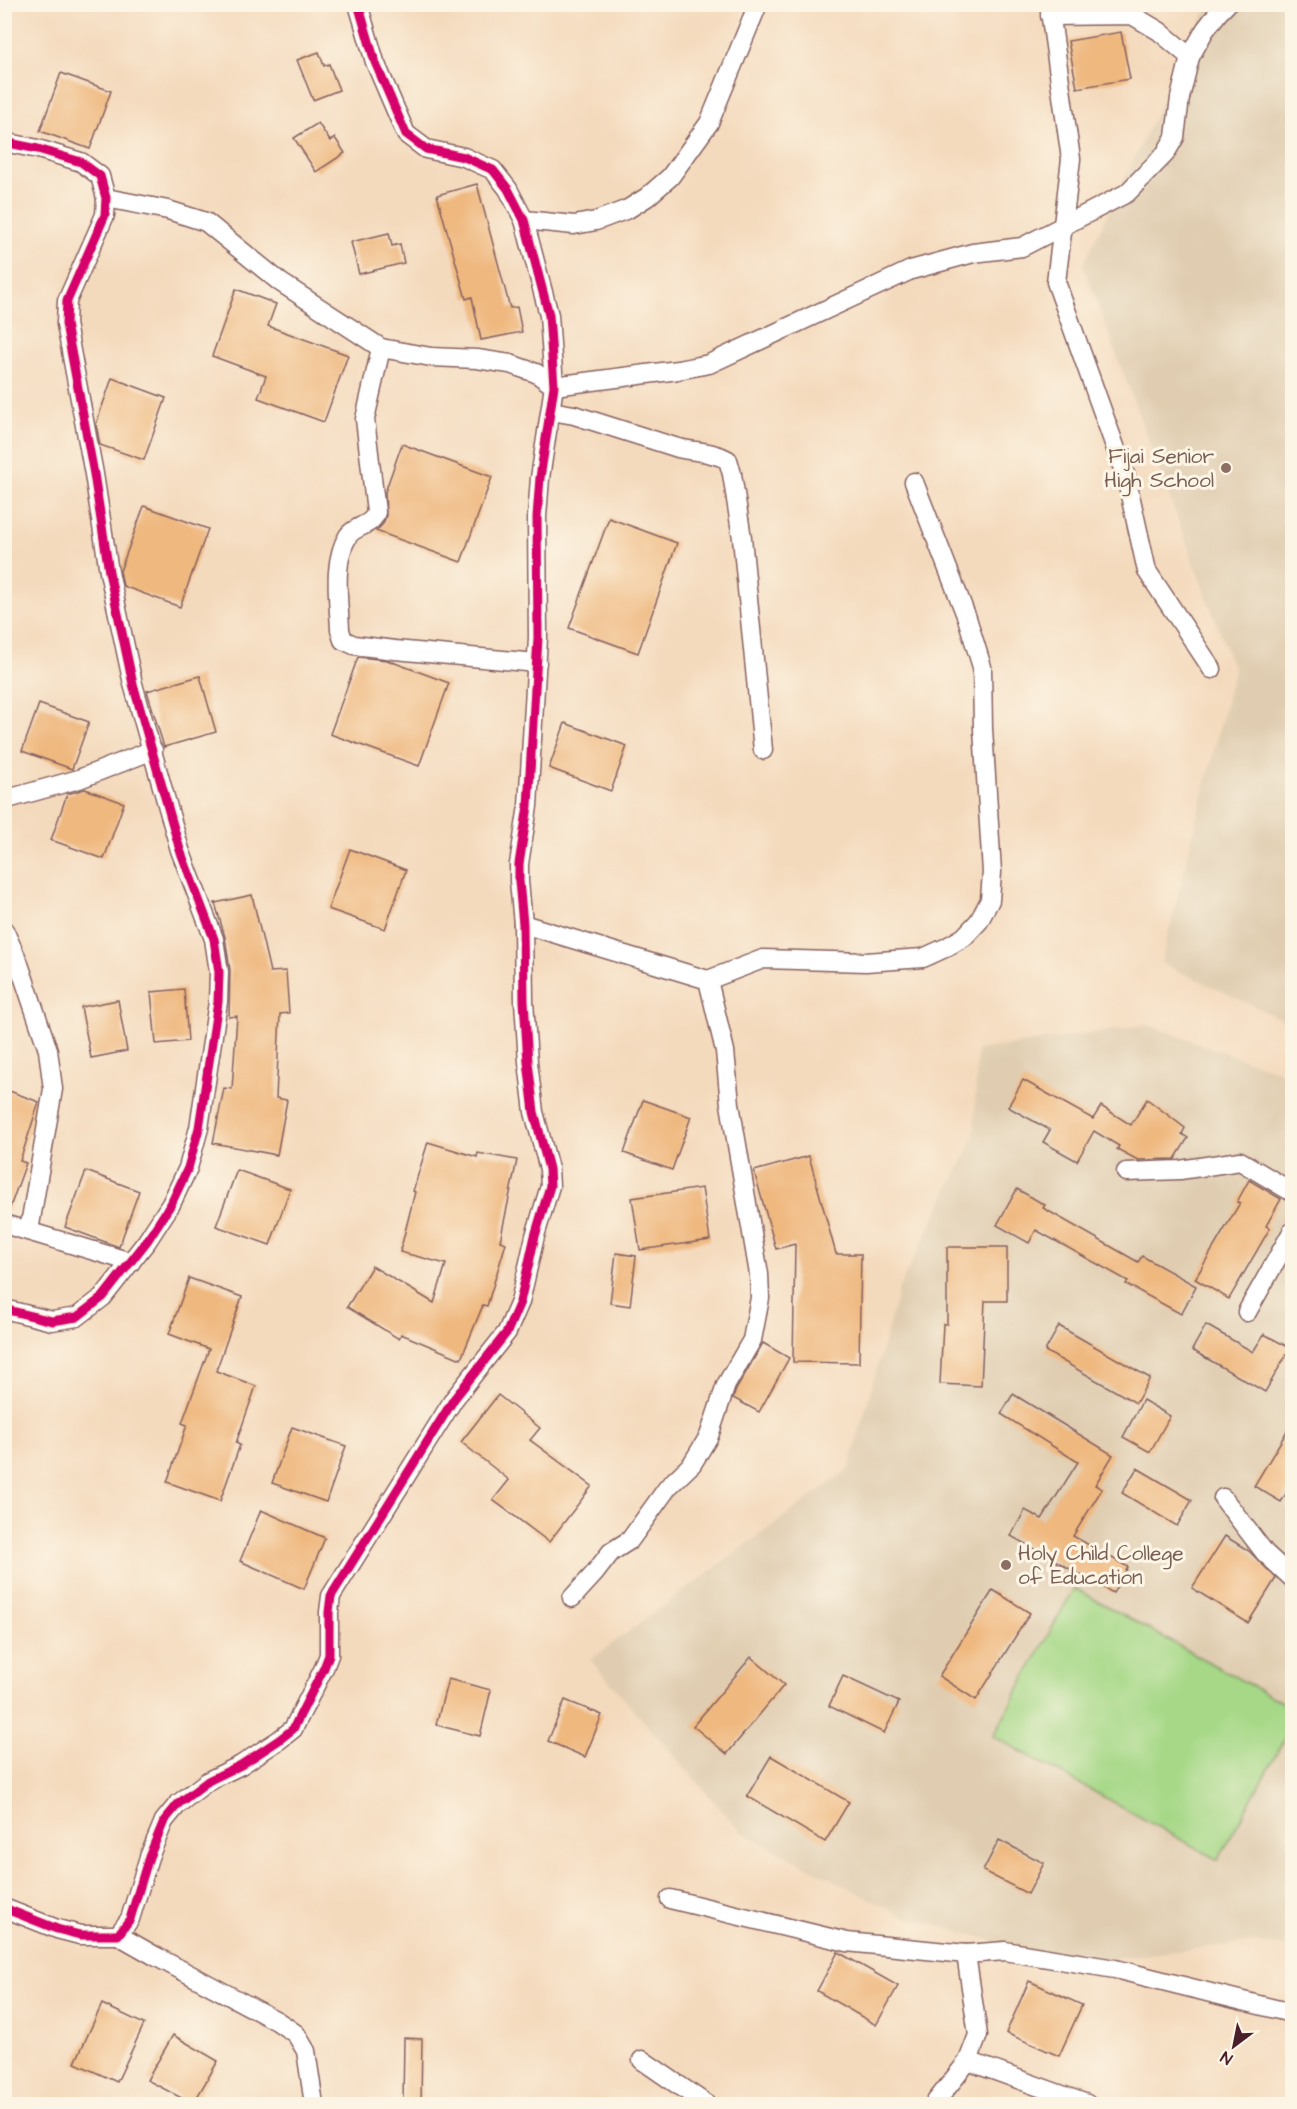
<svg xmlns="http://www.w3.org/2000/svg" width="1297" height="2109" viewBox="0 0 1297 2109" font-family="'Architects Daughter',sans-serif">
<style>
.built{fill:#e0cdb1}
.green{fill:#a6d887;stroke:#787c59;stroke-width:1.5}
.building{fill:#efb87f}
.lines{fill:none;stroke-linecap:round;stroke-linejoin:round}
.street-casing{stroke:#86605e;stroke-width:21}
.street{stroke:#fff;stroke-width:18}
.cycleway-casing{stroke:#fcf5e5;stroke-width:13}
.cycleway{stroke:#d6006c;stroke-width:9}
.education-dot{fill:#8d6e63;stroke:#fcf5e5;stroke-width:2}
.labels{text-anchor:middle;stroke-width:6;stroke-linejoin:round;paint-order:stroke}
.education-label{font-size:21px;fill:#785e54;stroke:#fcf5e5;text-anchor:end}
</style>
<rect width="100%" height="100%" fill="#fcf5e5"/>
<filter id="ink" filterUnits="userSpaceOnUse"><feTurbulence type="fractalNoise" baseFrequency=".0167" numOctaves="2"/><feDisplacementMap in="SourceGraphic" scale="12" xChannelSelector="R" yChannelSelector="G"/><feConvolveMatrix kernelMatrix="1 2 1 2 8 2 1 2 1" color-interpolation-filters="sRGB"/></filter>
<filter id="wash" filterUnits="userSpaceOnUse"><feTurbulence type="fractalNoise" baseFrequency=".008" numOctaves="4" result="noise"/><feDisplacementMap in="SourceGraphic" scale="24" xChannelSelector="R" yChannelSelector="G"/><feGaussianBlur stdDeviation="1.35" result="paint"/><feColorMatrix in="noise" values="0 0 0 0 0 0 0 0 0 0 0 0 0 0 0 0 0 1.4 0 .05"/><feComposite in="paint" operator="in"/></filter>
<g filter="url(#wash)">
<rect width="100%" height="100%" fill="#f4dabd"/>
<g class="built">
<path d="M1208,5H1292V1024L1161,963L1234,670L1083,265Z"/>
<path d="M1147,1025L1292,1076V1948L1254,1942L1076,1963L903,1916L741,1832L590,1660L849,1469L899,1288L974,1138L977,1050Z"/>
</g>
<path class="green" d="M1074,1588L1292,1708V1725L1218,1860L993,1736Z"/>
<g id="blocks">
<g class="building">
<path d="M1121,32L1130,79L1077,88L1068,41Z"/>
<path d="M319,52L324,66L329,64L339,90L313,100L297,60Z"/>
<path d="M61,73L111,91L90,149L40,131Z"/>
<path d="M318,123L330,141L335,138L345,153L316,172L294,138Z"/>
<path d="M477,184L510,308L517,307L522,332L481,340L472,297L466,299L437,195Z"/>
<path d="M389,233L392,246L400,244L404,263L359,274L351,242Z"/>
<path d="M236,289L276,304L268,326L348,355L324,422L258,398L266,376L212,356Z"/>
<path d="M112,378L166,398L144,460L100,445L96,424Z"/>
<path d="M402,444L492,477L461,562L376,531L383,524L386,516L385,492Z"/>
<path d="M144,506L208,529L180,607L123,586L120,571Z"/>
<path d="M609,518L677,543L638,653L569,628Z"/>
<path d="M358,657L387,660L449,683L419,766L330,734Z"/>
<path d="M200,676L216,732L164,747L147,691Z"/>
<path d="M39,704L89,722L72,769L22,751Z"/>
<path d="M565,723L627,746L611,791L549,768Z"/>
<path d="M85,789L124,803L104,859L51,840L67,794Z"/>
<path d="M350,849L406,870L385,929L328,909Z"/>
<path d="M252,895L270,972L286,971L289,1013L280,1014L276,1098L287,1100L277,1155L213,1143L224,1088L232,1089L237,1016L229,1017L230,970L225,937L215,903Z"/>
<path d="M184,989L188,1041L156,1044L151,992Z"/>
<path d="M118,1000L127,1051L91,1058L81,1007Z"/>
<path d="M1023,1080L1093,1119L1101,1106L1131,1125L1147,1099L1185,1128L1182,1134L1188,1138L1175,1159L1138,1160L1117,1149L1119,1146L1094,1131L1077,1161L1043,1142L1050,1130L1008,1107Z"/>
<path d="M4,1089L39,1102L20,1161L26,1163L8,1213H4Z"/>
<path d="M643,1100L691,1117L672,1170L624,1153Z"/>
<path d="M428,1142L477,1157L478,1153L517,1160L500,1241L506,1243L487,1306L483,1305L461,1359L401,1334L399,1339L347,1307L372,1266L434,1303L446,1264L400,1252L415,1192L413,1191Z"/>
<path d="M809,1156L836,1254H861L859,1363L793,1362L795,1244L776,1249L754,1171Z"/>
<path d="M237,1170L290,1189L270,1245L216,1226Z"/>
<path d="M86,1171L139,1191L119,1247L65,1227Z"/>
<path d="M1249,1180L1281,1199L1266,1226L1270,1228L1229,1299L1195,1279L1240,1203L1237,1202Z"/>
<path d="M702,1188L710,1240L640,1250L632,1198Z"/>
<path d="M1017,1189L1045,1205L1043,1208L1138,1262L1142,1256L1196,1286L1181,1314L1126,1284L1128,1281L1036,1230L1029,1243L997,1225Z"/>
<path d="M947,1247H1007V1301H985L981,1386L940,1384L943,1324H947Z"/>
<path d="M616,1253L636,1256L630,1306L610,1303Z"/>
<path d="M189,1278L242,1297L216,1371L256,1386L236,1443L240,1445L220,1501L167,1482L187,1425L182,1423L209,1349L169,1334Z"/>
<path d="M1206,1325L1253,1352L1264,1334L1290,1348L1265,1392L1192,1350Z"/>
<path d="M1059,1326L1150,1378L1136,1403L1045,1351Z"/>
<path d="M763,1343L789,1358L759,1412L733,1398L736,1390Z"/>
<path d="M1013,1394L1113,1455L1095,1485L1102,1489L1073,1536L1128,1567L1113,1593L1011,1536L1025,1510L1042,1519L1078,1462L1001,1414Z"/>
<path d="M498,1395L540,1428L530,1440L592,1486L549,1542L493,1500L509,1480L461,1442Z"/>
<path d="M1143,1400L1170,1416L1150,1452L1123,1437Z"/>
<path d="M1293,1421V1483L1281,1502L1254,1486Z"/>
<path d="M292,1427L346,1446L326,1502L272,1483Z"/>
<path d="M1137,1468L1192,1500L1177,1526L1122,1493Z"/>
<path d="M261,1510L325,1538L304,1589L240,1561Z"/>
<path d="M1225,1536L1249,1551L1276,1578L1248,1623L1192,1588Z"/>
<path d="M993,1590L1030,1613L976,1700L939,1676Z"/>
<path d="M751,1657L784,1685L727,1754L693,1726Z"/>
<path d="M843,1676L899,1702L884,1733L829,1706Z"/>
<path d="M448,1679L491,1690L480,1736L436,1725Z"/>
<path d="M565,1700L602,1715L585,1757L548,1741Z"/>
<path d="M771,1756L849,1802L825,1842L747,1796Z"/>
<path d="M999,1840L1044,1863L1028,1894L983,1871Z"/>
<path d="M838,1952L898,1986L876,2025L817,1991Z"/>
<path d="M1029,1981L1082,2005L1059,2056L1006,2033Z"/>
<path d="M102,2004L144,2024L117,2082L75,2063Z"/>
<path d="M173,2035L218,2061L193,2104L147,2080Z"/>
<path d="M404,2038L422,2039L421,2104H403Z"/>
</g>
</g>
</g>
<g filter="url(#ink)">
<use href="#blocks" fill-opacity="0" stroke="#86605e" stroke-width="1.5"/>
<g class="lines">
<g class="street-casing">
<g id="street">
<path d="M1049,4L1071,159L1056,282L1126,477L1147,571L1212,669"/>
<path d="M1050,16L1132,15L1159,31L1190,57"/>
<path d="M4,142L38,149L81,162L100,176L106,198L105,215L67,301L66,324L94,474L109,572L133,684L180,850L214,939L219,972L218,1002L199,1128L188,1168L171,1204L147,1241L103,1297L77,1317L52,1321L4,1309"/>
<path d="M106,198L168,210L206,222L280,282L381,348"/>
<path d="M524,220L574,225L596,221L628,209L647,197L670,177L709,123L758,4"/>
<path d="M551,411L574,415L678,448C695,452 712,451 728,460L732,474L742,538L763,750"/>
<path d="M537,663L395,650L354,645L343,640L340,630C339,601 332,562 348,536C355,525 372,527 376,512L365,419L381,348L431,357L477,359L510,364L536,373L554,386L678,370L709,364L911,270L973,253L1022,247L1127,193L1165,154L1175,137L1180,98L1190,57L1205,30L1218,13L1227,4"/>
<path d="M4,800L79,779L153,750"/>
<path d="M523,924L708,980L725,1051L730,1104L759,1274L760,1298L752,1340L726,1385L709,1436L692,1464L668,1487L630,1540L611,1552L594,1574L572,1598"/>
<path d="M4,930L18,961L48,1050L53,1089L29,1231"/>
<path d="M708,980L763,959L866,962L923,958L945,948L964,937L979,921L990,900L992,872L983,729L982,667L967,618L914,482"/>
<path d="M1126,1172L1180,1170L1240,1161L1292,1192"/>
<path d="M4,1224L131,1262"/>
<path d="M1247,1312L1292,1232"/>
<path d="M1223,1498L1265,1553L1292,1578"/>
<path d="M670,1899L847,1942L966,1954L1005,1951L1115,1969L1291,2013"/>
<path d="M4,1908L57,1929L80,1935H118L130,1919L149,1857L164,1821L178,1804L208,1781L241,1765L279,1740L293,1729L324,1668L329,1655V1612L331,1596L454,1399L507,1332L520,1302L535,1236L550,1186L549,1169L534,1112L528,1062L524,1001L523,924L519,881V864L528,806L538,638L537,517L540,478L554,386L549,315L524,220L508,189L493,170L464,157L426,149L406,134L375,62L358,4"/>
<path d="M118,1935L155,1956L277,2021L296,2034L306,2051L314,2104"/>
<path d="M642,2060L706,2104"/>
<path d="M968,2061L1087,2104"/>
<path d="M934,2104L968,2061L978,2035L966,1954"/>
</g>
</g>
<use href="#street" class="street"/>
<g class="cycleway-casing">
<g id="cycleway">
<path d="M4,142L38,149L81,162L100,176L106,198L105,215L67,301L66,324L94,474L109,572L133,684L180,850L214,939L219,972L218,1002L199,1128L188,1168L171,1204L147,1241L103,1297L77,1317L52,1321L4,1309"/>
<path d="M4,1908L57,1929L80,1935H118L130,1919L149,1857L164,1821L178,1804L208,1781L241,1765L279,1740L293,1729L324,1668L329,1655V1612L331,1596L454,1399L507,1332L520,1302L535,1236L550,1186L549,1169L534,1112L528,1062L524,1001L523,924L519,881V864L528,806L538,638L537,517L540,478L554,386L549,315L524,220L508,189L493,170L464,157L426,149L406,134L375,62L358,4"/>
</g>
</g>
<use href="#cycleway" class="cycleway"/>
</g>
</g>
<g class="education-dot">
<circle cx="1226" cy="468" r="6"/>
<circle cx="1006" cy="1565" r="6"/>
</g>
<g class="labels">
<g class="education-label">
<text x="1214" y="463">Fijai Senior<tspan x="1214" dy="24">High School</tspan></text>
<text x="1018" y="1560" text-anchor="start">Holy Child College<tspan x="1018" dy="24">of Education</tspan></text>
</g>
</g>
<rect width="1297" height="2109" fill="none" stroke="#fcf5e5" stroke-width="24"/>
<g transform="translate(1234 2046) rotate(212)" stroke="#fcf5e5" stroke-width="4.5" paint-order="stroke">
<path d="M0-4.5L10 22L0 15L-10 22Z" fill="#4a1f2b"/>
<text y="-9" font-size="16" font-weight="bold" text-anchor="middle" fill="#4a1f2b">N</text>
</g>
</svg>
